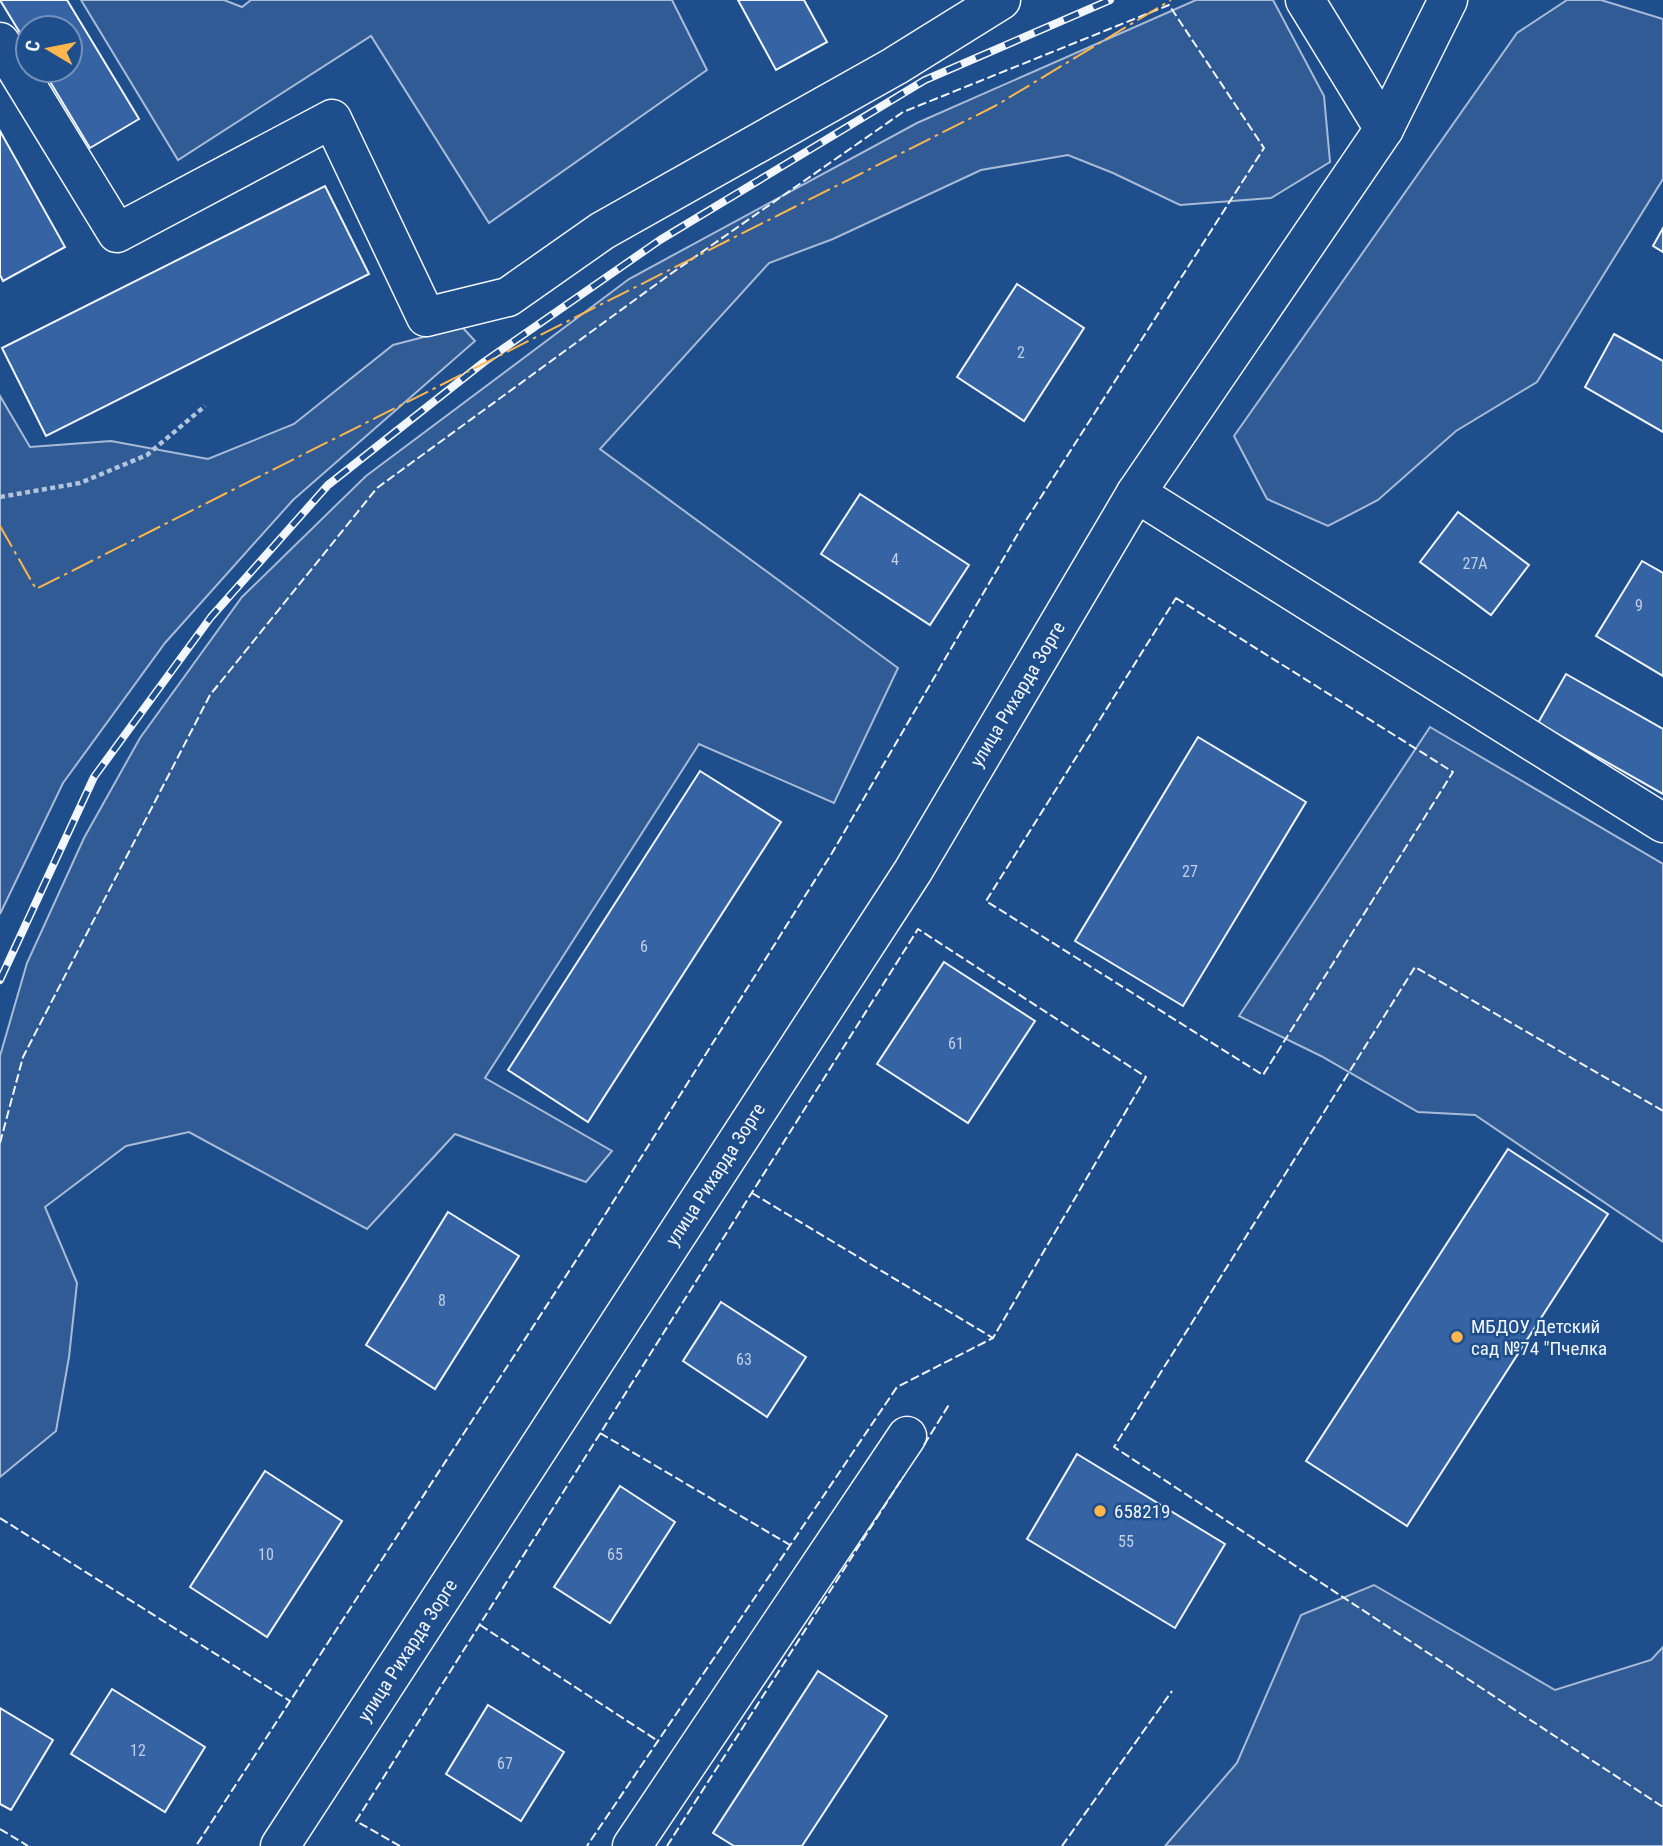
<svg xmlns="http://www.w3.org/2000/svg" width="1663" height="1846" viewBox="0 0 1663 1846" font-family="'Roboto Condensed',sans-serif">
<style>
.built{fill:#305b95;stroke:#a8bbd7;stroke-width:2}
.building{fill:#3563a3;stroke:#f2f6ff;stroke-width:2}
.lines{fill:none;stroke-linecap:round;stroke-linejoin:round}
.minor-casing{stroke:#f2f6ff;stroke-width:41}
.path{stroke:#b3c4dc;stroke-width:4.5;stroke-dasharray:5 3.5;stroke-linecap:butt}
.minor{stroke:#1f4e8c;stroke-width:38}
.rail-casing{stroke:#f2f6ff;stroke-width:8}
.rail{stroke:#1f4e8c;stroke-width:5;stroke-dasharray:16;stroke-linecap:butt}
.fence{stroke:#f2f6ff;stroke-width:2;stroke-dasharray:9 3.5;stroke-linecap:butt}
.power{stroke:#ffb74d;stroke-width:2;stroke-dasharray:24 5 3.5 5;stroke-linecap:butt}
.poi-dot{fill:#ffb74d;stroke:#1f4e8c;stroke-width:2.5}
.labels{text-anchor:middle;stroke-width:5;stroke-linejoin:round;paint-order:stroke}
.number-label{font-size:16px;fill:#c3d1e8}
.street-label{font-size:19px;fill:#f2f6ff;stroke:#1f4e8c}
.poi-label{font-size:19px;fill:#f2f6ff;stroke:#1f4e8c;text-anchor:start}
</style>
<rect width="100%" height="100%" fill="#1f4e8c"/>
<g class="built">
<path d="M81,0H224L242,7L251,0H672L707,70L489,223L371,36L178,160Z"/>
<path d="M1196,0H1273L1324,96L1330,162L1271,198L1180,205L1113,173L1068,155L981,170L833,239L769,263L600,449L898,668L834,803L699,744L485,1078L612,1151L586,1182L455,1134L367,1229L189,1132L126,1146L45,1207L77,1283L69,1357L56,1431L0,1477V1056L27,963L84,838L140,738L242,597L366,476L629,279L917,123Z"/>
<path d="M1567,0H1601L1663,19V179L1537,382L1456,431L1378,500L1328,526L1267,499L1234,436L1517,33Z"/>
<path d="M462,327L475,341L293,500L165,643L63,783L0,914V396L30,447L111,441L208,459L294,424L393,345Z"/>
<path d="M1430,727L1663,864V1242L1475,1115L1418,1112L1321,1056L1239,1016Z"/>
<path d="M1374,1585L1555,1690L1651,1660L1663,1647V1846H1165L1237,1763L1301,1615Z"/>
</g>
<g class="building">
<path d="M0,0H67L139,119L90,148L43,70H70V28H28V46Z"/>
<path d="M738,0H804L827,42L776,70Z"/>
<path d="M0,131L65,247L3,281L0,275Z"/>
<path d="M325,186L369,274L46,436L2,348Z"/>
<path d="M1663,228V252L1653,246Z"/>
<path d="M1017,284L1084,328L1024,421L957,377Z"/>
<path d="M1614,334L1663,361V432L1585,387Z"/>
<path d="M860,494L969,565L930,625L821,554Z"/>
<path d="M1458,512L1529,565L1491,615L1420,562Z"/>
<path d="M1642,561L1663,573V676L1596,636Z"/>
<path d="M1566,674L1663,729V794L1538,723Z"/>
<path d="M1198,737L1306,802L1183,1006L1075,941Z"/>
<path d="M700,771L781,822L588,1122L508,1070Z"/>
<path d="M944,962L1035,1021L968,1123L877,1064Z"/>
<path d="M1508,1149L1608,1214L1407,1526L1306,1461Z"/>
<path d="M448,1212L519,1256L435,1389L366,1345Z"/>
<path d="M721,1302L806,1357L767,1417L683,1361Z"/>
<path d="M1077,1454L1225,1544L1175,1628L1027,1539Z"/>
<path d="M265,1471L342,1521L267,1637L190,1587Z"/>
<path d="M620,1486L675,1522L610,1623L554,1587Z"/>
<path d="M818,1671L887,1716L802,1846H734L713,1833Z"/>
<path d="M112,1689L205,1747L165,1812L71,1754Z"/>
<path d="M488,1705L564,1752L521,1821L446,1774Z"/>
<path d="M0,1708L53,1740L11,1810L0,1804Z"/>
</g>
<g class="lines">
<g class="minor-casing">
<g id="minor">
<path d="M1305,0L1384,129"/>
<path d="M0,42L117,233L332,119L426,317L508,297L602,231L895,66L1001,0"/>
<path d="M1136,493L1663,823"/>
<path d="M280,1846L913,871L1136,493L1384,129L1448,0"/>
<path d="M632,1846L907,1436"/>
</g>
</g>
<path class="path" d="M0,497L80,483L147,455L205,406"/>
<use href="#minor" class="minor"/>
<g class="rail-casing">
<path id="rail" d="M0,980L94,777L211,617L328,485L484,362L660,240L925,80L1110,0"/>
</g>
<use href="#rail" class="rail"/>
<g class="fence">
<path d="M1176,598L1453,772L1263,1075L986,901Z"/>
<path d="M1663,1111L1415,967L1114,1447L1663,1807"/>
<path d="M0,1143L23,1057L210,695L377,488L669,275L903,112L1169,5L1264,148L1023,525L832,853L586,1245L196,1846"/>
<path d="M752,1193L993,1338"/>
<path d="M600,1433L790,1545"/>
<path d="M924,1445L950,1403"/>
<path d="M0,1518L290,1701"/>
<path d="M480,1625L658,1741"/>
<path d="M0,1829L28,1846"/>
<path d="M400,1846L356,1821L918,929L1146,1077L993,1338L897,1387L587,1846"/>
<path d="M667,1846L903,1477"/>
<path d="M1062,1846L1172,1691"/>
</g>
<path class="power" d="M0,526L36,589L995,106L1171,0"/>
</g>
<g class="poi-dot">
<circle cx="1457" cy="1337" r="7"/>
<circle cx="1100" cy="1511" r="7"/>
</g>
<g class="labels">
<g class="number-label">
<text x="1021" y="358">2</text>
<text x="895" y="565">4</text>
<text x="1475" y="569">27А</text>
<text x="1639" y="611">9</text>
<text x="1190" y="877">27</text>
<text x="644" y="952">6</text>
<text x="956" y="1049">61</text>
<text x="442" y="1306">8</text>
<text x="744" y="1365">63</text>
<text x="1126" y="1547">55</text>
<text x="266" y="1560">10</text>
<text x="615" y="1560">65</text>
<text x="138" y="1756">12</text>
<text x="505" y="1769">67</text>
</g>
<g class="street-label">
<text transform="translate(1017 694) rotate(-59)" y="7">улица Рихарда Зорге</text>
<text transform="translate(715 1174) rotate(-57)" y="7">улица Рихарда Зорге</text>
<text transform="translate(407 1650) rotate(-57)" y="7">улица Рихарда Зорге</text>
</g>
<g class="poi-label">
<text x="1471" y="1333">МБДОУ Детский<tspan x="1471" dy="22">сад №74 "Пчелка</tspan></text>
<text x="1114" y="1518">658219</text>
</g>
</g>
<g transform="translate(49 49) rotate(280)"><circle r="33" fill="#1f4e8c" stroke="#7391ba" stroke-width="2"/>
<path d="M0-5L12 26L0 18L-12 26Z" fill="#ffb74d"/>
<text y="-10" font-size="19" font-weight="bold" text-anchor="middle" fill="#f2f6ff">С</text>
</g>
</svg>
